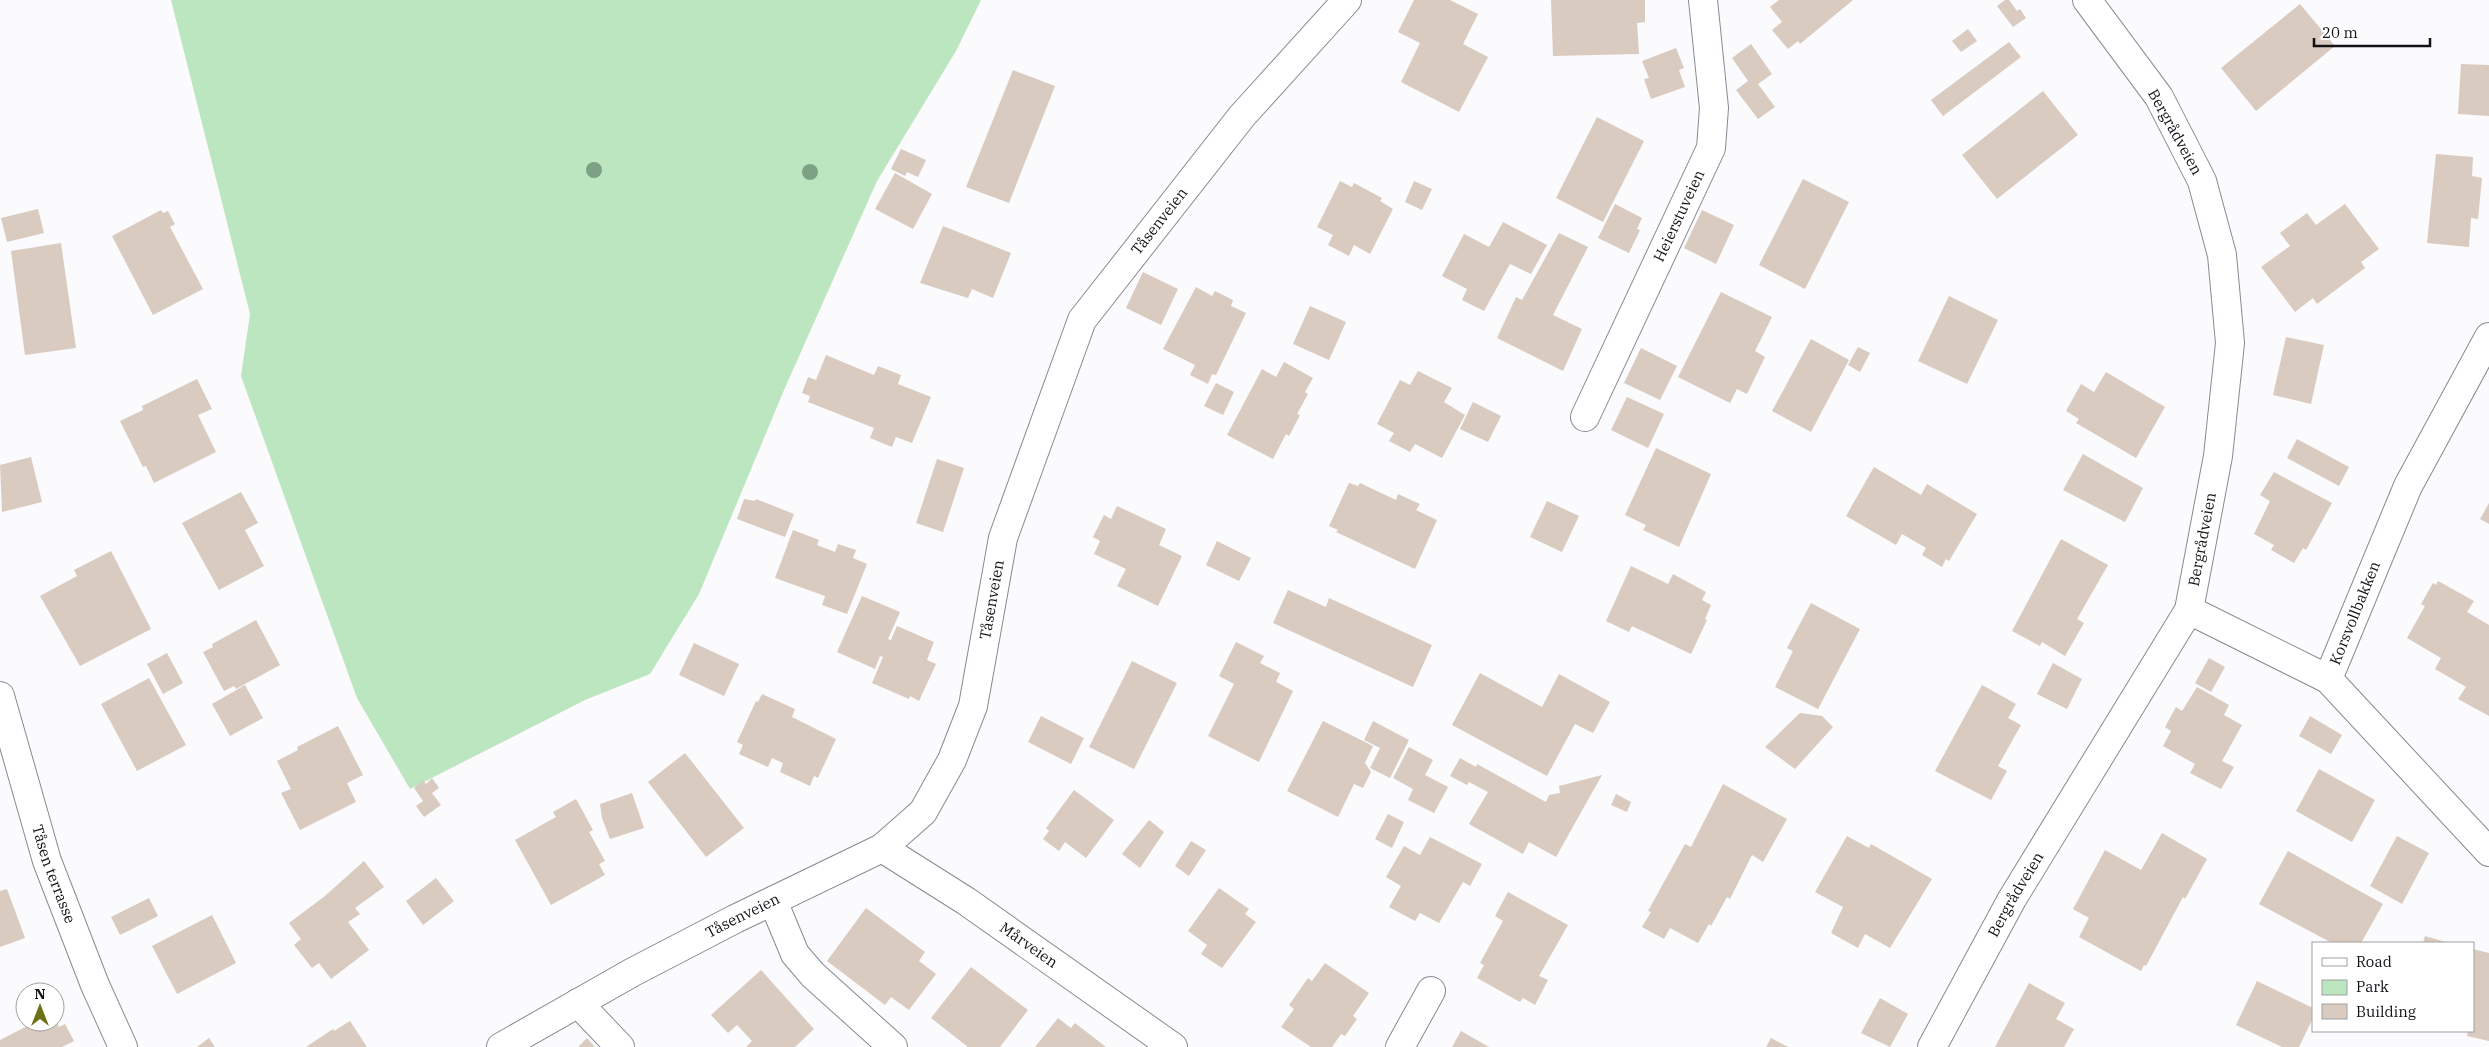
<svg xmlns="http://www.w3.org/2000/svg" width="2489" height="1047" viewBox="0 0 2489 1047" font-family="'IBM Plex Serif',serif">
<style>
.green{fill:#bce6bf}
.building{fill:#d9cbc0}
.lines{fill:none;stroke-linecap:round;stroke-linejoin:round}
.minor-casing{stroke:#8a8896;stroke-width:30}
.minor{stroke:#fff;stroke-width:28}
.tree{fill:#7ca185}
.labels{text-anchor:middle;stroke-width:4;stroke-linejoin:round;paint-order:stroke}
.street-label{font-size:15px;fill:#121117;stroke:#fff}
</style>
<rect width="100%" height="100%" fill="#fbfafd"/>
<path class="green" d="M171,0H981L956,51L877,181L784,390L699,594L650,674L585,700L410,789L357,698L241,376L250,314Z"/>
<g class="building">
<path d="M1414,0H1450L1478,14L1463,44L1488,57L1459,112L1401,82L1420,43L1398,32Z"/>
<path d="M1551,0H1645V22L1637,23L1639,54L1553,56Z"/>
<path d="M1779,0H1853L1800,44L1798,41L1788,49L1772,30L1782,22L1770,7Z"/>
<path d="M2005,0H2009L2017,11L2020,9L2026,18L2013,27L1997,6Z"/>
<path d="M2300,4L2335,46L2256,111L2221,68Z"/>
<path d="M1968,29L1977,41L1961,52L1952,41Z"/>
<path d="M2009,42L2021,57L1943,116L1931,100Z"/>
<path d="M1751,44L1772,74L1758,84L1775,107L1758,119L1736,90L1748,81L1732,58Z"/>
<path d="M1676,48L1684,68L1679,70L1685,87L1651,99L1644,79L1649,78L1642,61Z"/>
<path d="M2461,64L2489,65V116L2458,114Z"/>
<path d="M1013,70L1055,86L1009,203L966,187Z"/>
<path d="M2043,91L2078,135L1997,199L1962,155Z"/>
<path d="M1597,117L1644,141L1603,222L1556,198Z"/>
<path d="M901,149L926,160L918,177L907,172L905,176L891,169Z"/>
<path d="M2436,154L2473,157L2472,176L2482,178L2478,219L2471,218L2469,247L2427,243Z"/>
<path d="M895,173L932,194L913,229L875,209Z"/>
<path d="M1803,179L1849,202L1805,289L1759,265Z"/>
<path d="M1340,181L1352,187L1354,183L1382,198L1380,201L1393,209L1370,254L1354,245L1349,256L1328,245L1333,235L1317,227Z"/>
<path d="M1414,181L1432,189L1422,210L1405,202Z"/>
<path d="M1615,204L1642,218L1637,229L1640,230L1629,253L1598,238Z"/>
<path d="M2345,204L2379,249L2361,262L2365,268L2317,304L2313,298L2295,312L2261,267L2290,246L2280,233L2307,213L2316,225Z"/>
<path d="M38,209L44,233L7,242L1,218Z"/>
<path d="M161,210L163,213L168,211L175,224L170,227L203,289L153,315L112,236Z"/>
<path d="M1702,210L1734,225L1716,264L1684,248Z"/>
<path d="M1503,222L1547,245L1531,274L1510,264L1484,311L1462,300L1467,289L1442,276L1464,234L1489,247Z"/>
<path d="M943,226L1011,253L993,298L972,289L968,298L920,283Z"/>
<path d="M1559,233L1588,247L1553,315L1582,329L1563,371L1497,338L1516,297L1522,300Z"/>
<path d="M61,243L76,348L25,355L11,251Z"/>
<path d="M1143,272L1178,289L1161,325L1126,308Z"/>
<path d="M1196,287L1212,296L1215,291L1233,300L1231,306L1246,313L1216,375L1212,374L1208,384L1190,375L1195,365L1163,349Z"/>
<path d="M1721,292L1772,317L1755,351L1765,357L1747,394L1737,389L1730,403L1678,377Z"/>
<path d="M1949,296L1998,320L1967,384L1918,361Z"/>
<path d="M1310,306L1346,322L1329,360L1293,344Z"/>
<path d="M2286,337L2324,345L2311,404L2273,395Z"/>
<path d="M1811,339L1849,360L1811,432L1772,411Z"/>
<path d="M1858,347L1870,353L1860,372L1848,365Z"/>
<path d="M1641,348L1677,366L1660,400L1624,383Z"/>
<path d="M826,355L874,375L878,366L901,375L898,384L931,397L912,443L896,437L892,447L870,438L874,428L808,402L810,396L802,393L808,377L816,380Z"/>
<path d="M1284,362L1313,378L1305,392L1308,394L1297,414L1300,415L1289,436L1286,434L1273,459L1227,435L1262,369L1276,377Z"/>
<path d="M1418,371L1452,388L1444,402L1465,415L1442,458L1415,444L1410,452L1389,441L1394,433L1377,424L1400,380L1410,385Z"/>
<path d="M2106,372L2165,407L2136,458L2076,423L2079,419L2066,411L2081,384L2094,392Z"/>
<path d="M197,379L212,409L198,415L216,452L154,483L146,466L143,467L120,421L143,410L142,406Z"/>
<path d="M1216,383L1234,392L1223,415L1204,406Z"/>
<path d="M1627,397L1664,414L1648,448L1611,430Z"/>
<path d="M1473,402L1501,416L1488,442L1460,429Z"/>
<path d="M2297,439L2349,467L2339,486L2287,458Z"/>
<path d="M1656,448L1711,474L1679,547L1643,530L1646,525L1625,515Z"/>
<path d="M2083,454L2143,488L2125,522L2063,490Z"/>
<path d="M31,457L42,502L2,512L0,465Z"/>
<path d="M937,459L964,468L943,532L916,523Z"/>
<path d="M1874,467L1921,495L1927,484L1977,514L1949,561L1946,559L1942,567L1922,555L1926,548L1902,534L1896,545L1846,516Z"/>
<path d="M2274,472L2332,503L2306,550L2303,548L2294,563L2271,550L2274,545L2254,534L2270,501L2260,495Z"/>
<path d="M1349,483L1358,486L1360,483L1396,500L1398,494L1420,504L1416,510L1437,520L1415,569L1336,532L1338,530L1329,526Z"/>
<path d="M241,492L258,523L245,530L264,566L219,590L182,523Z"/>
<path d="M744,499L755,501L756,499L794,514L785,537L737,519Z"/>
<path d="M1547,501L1579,516L1562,552L1530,537Z"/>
<path d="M2489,503V524L2480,519Z"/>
<path d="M1117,506L1166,529L1159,545L1182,556L1158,606L1117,586L1126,569L1094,554L1100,541L1093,537L1104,515L1111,519Z"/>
<path d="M793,530L819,540L817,545L835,552L838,544L856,550L853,558L867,564L847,614L822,605L825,596L775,578Z"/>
<path d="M2061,539L2108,565L2077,619L2084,623L2065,656L2042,642L2040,646L2012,631Z"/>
<path d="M1217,541L1251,558L1239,581L1206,565Z"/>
<path d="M111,551L151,629L80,666L40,596L77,576L74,570Z"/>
<path d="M1631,566L1668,584L1673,574L1706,592L1702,600L1711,605L1705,619L1707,620L1691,654L1632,626L1629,632L1606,621Z"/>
<path d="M2438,581L2474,601L2467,612L2489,625V716L2458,699L2466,687L2435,669L2441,658L2407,638L2425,606L2421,604L2433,583L2436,585Z"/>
<path d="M1288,590L1326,607L1329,598L1432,645L1413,687L1273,623Z"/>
<path d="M862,596L900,612L888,639L891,640L897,626L934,642L927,660L936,664L919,701L910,696L909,699L872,683L883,657L880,656L875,669L837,652Z"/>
<path d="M1811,603L1860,629L1818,709L1775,687L1793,651L1787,648Z"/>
<path d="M256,620L280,665L236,689L234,686L224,691L203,652L213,647L212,644Z"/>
<path d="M1236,642L1264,656L1260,663L1280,673L1276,682L1293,691L1259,762L1208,736L1234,684L1219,676Z"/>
<path d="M694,643L739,664L724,696L679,675Z"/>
<path d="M167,653L183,683L163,694L147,664Z"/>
<path d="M2209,658L2225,667L2211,692L2195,683Z"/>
<path d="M1132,661L1177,683L1134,769L1089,747Z"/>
<path d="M2053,663L2082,679L2067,709L2037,694Z"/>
<path d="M1480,673L1542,707L1559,674L1610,702L1593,733L1575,724L1547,776L1452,725Z"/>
<path d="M149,678L186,745L137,771L101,704Z"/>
<path d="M245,685L263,718L230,736L212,704Z"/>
<path d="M1982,685L2016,704L2008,718L2021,725L1998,766L2007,771L1991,800L1935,771Z"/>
<path d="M2197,687L2229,705L2224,715L2242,725L2222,761L2234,767L2221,789L2190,773L2195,764L2163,746L2171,731L2165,727L2176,707L2182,711Z"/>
<path d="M762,694L795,709L792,717L836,739L818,778L814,776L810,786L780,772L783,763L772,758L768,767L739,754L743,745L737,742L756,701L758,702Z"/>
<path d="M1800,713L1822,716L1833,727L1795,769L1765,747Z"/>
<path d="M1041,716L1084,738L1071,764L1028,742Z"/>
<path d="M2310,716L2342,735L2331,754L2299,736Z"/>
<path d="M1323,721L1373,746L1365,763L1371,772L1363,788L1354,784L1338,817L1287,791Z"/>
<path d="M1373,721L1409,740L1390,778L1370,768L1380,748L1364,740Z"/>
<path d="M338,726L363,775L347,783L356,802L300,830L281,793L291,789L277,761L298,750L297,747Z"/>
<path d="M1409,747L1433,760L1425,775L1448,787L1434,813L1408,800L1413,789L1393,778Z"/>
<path d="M685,753L744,828L706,857L648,782Z"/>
<path d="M1460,758L1476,767L1477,764L1546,802L1549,795L1560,793L1559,786L1602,775L1556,857L1529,842L1523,854L1469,824L1488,792L1469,782L1467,785L1450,776Z"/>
<path d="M2319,769L2375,800L2352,842L2296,811Z"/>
<path d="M432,778L439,788L432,793L441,805L424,817L416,806L423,801L414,788L423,780L426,784Z"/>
<path d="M1723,784L1787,819L1763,862L1752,855L1730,899L1727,897L1711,926L1709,924L1698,943L1670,928L1664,939L1642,927L1651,912L1648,911L1685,844L1691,847Z"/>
<path d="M1074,790L1114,820L1086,858L1065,842L1059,851L1043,839L1049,831L1046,828Z"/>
<path d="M632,793L644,828L610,839L602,818L600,804Z"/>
<path d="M1616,794L1631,802L1627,812L1611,805Z"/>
<path d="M576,799L593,830L589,832L605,861L599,864L605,875L551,905L515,840L556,817L553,812Z"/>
<path d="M1388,814L1404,822L1392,848L1375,839Z"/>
<path d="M1149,820L1164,832L1140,868L1122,854Z"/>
<path d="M2162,833L2207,859L2185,899L2183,897L2146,966L2144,965L2141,971L2079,937L2089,918L2073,909L2105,850L2141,870Z"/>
<path d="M1847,836L1869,848L1871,844L1932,879L1890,948L1865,934L1858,948L1831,933L1843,907L1815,892Z"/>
<path d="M2397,836L2429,853L2402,904L2370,886Z"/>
<path d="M1430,837L1482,864L1470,886L1463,882L1439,923L1420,913L1415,921L1389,907L1401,886L1386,877L1404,846L1420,855Z"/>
<path d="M1191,841L1206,850L1189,876L1175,866Z"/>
<path d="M2288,851L2383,904L2361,943H2332L2259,904Z"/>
<path d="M364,861L384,887L355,908L360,914L348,922L369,950L331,979L319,963L312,968L294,945L301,939L289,923L325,896Z"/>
<path d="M436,878L454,901L423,925L406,901Z"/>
<path d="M1219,888L1249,909L1245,914L1256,922L1222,968L1201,954L1207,945L1188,931Z"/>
<path d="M7,889L25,938L0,947V891Z"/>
<path d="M1508,892L1568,925L1539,976L1548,980L1535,1005L1523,998L1520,1002L1477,978L1484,965L1480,963L1503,921L1495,916Z"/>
<path d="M149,898L158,916L120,935L111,917Z"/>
<path d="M866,908L925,952L919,961L936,974L909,1010L891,997L885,1005L827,961Z"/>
<path d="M212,915L236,963L177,994L152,946Z"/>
<path d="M2425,936L2449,943H2423Z"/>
<path d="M2473,949L2489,953V1041L2467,1036L2468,1031H2473Z"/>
<path d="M1325,963L1369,993L1353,1016L1357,1019L1345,1036L1341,1034L1332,1047H1311L1281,1027L1294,1009L1289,1005L1308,978L1312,981Z"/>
<path d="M971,967L1028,1010L1000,1047H968L931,1018Z"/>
<path d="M761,970L814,1029L795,1047H746L752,1041L737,1025L728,1033L711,1015Z"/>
<path d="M2257,981L2313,1008V1018L2299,1047H2282L2236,1025Z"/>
<path d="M2029,983L2065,1003L2056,1019L2074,1029L2064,1047H1995Z"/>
<path d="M1880,998L1908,1014L1890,1047L1861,1033Z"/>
<path d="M55,1018L59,1027L65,1024L74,1041L62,1047H0V1040L35,1022H55Z"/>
<path d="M1058,1018L1071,1028L1075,1023L1106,1047H1035Z"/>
<path d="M350,1021L367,1047H306L333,1029L334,1031Z"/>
<path d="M1461,1031L1489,1047H1452Z"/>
<path d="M209,1038L215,1047H197Z"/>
<path d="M587,1038L595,1047H578Z"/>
<path d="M1771,1038L1788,1047H1766Z"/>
</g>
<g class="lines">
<g class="minor-casing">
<g id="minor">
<path d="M2489,337L2408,486L2328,679L2489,852"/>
<path id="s1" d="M1585,417L1711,148L1714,108L1703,0"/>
<path d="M2189,610L2328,679"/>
<path id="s2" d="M0,696L47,861L95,985L123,1047"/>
<path id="s3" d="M882,848L966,901L1173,1047"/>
<path d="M773,901L795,954L813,975L893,1047"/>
<path d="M578,1003L620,1047"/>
<path id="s4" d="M501,1047L633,972L735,919L882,848L923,812L952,760L973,706L1003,538L1082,320L1242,116L1347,0"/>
<path d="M1400,1047L1431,991"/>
<path id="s5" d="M1932,1047L2012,899L2189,610L2218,456L2230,343L2222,255L2202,181L2159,97L2087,0"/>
</g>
</g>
<use href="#minor" class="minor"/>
</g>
<g class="tree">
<circle cx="594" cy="170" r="8"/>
<circle cx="810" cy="172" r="8"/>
</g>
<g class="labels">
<g class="street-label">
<text transform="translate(2175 132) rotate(61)" y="5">Bergrådveien</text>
<text dy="5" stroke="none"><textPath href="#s1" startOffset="222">Heierstuveien</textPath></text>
<text dy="5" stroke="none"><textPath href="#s4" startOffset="1130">Tåsenveien</textPath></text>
<text dy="5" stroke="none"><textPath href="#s5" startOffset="579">Bergrådveien</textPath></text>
<text dy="5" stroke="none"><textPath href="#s4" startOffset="710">Tåsenveien</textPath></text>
<text transform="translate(2355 613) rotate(-68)" y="5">Korsvollbakken</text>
<text dy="5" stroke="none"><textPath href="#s2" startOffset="186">Tåsen terrasse</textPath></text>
<text dy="5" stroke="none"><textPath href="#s5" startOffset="174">Bergrådveien</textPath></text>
<text dy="5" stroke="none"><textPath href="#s4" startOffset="275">Tåsenveien</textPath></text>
<text dy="5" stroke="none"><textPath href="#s3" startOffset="176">Mårveien</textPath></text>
</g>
</g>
<rect x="2312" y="942" width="162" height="90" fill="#ffffff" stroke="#a0a0a2"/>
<rect x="2322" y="958" width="25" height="8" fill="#ffffff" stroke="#a0a0a2"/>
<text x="2356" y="967" font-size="15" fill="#121117">Road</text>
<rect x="2322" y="980" width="25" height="15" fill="#bce6bf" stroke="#a0a0a2"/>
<text x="2356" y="992" font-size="15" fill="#121117">Park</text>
<rect x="2322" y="1004" width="25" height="15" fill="#d9cbc0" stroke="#a0a0a2"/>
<text x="2356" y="1017" font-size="15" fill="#121117">Building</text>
<g transform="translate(40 1007)"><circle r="24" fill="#ffffff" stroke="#a0a0a2"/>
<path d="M0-4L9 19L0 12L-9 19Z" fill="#6c7117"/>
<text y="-8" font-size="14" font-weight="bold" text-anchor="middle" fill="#121117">N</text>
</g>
<path d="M2314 38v8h116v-8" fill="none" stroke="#121117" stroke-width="2.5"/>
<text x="2322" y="38" font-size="15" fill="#121117" stroke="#ffffff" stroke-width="4" paint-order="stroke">20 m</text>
</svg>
